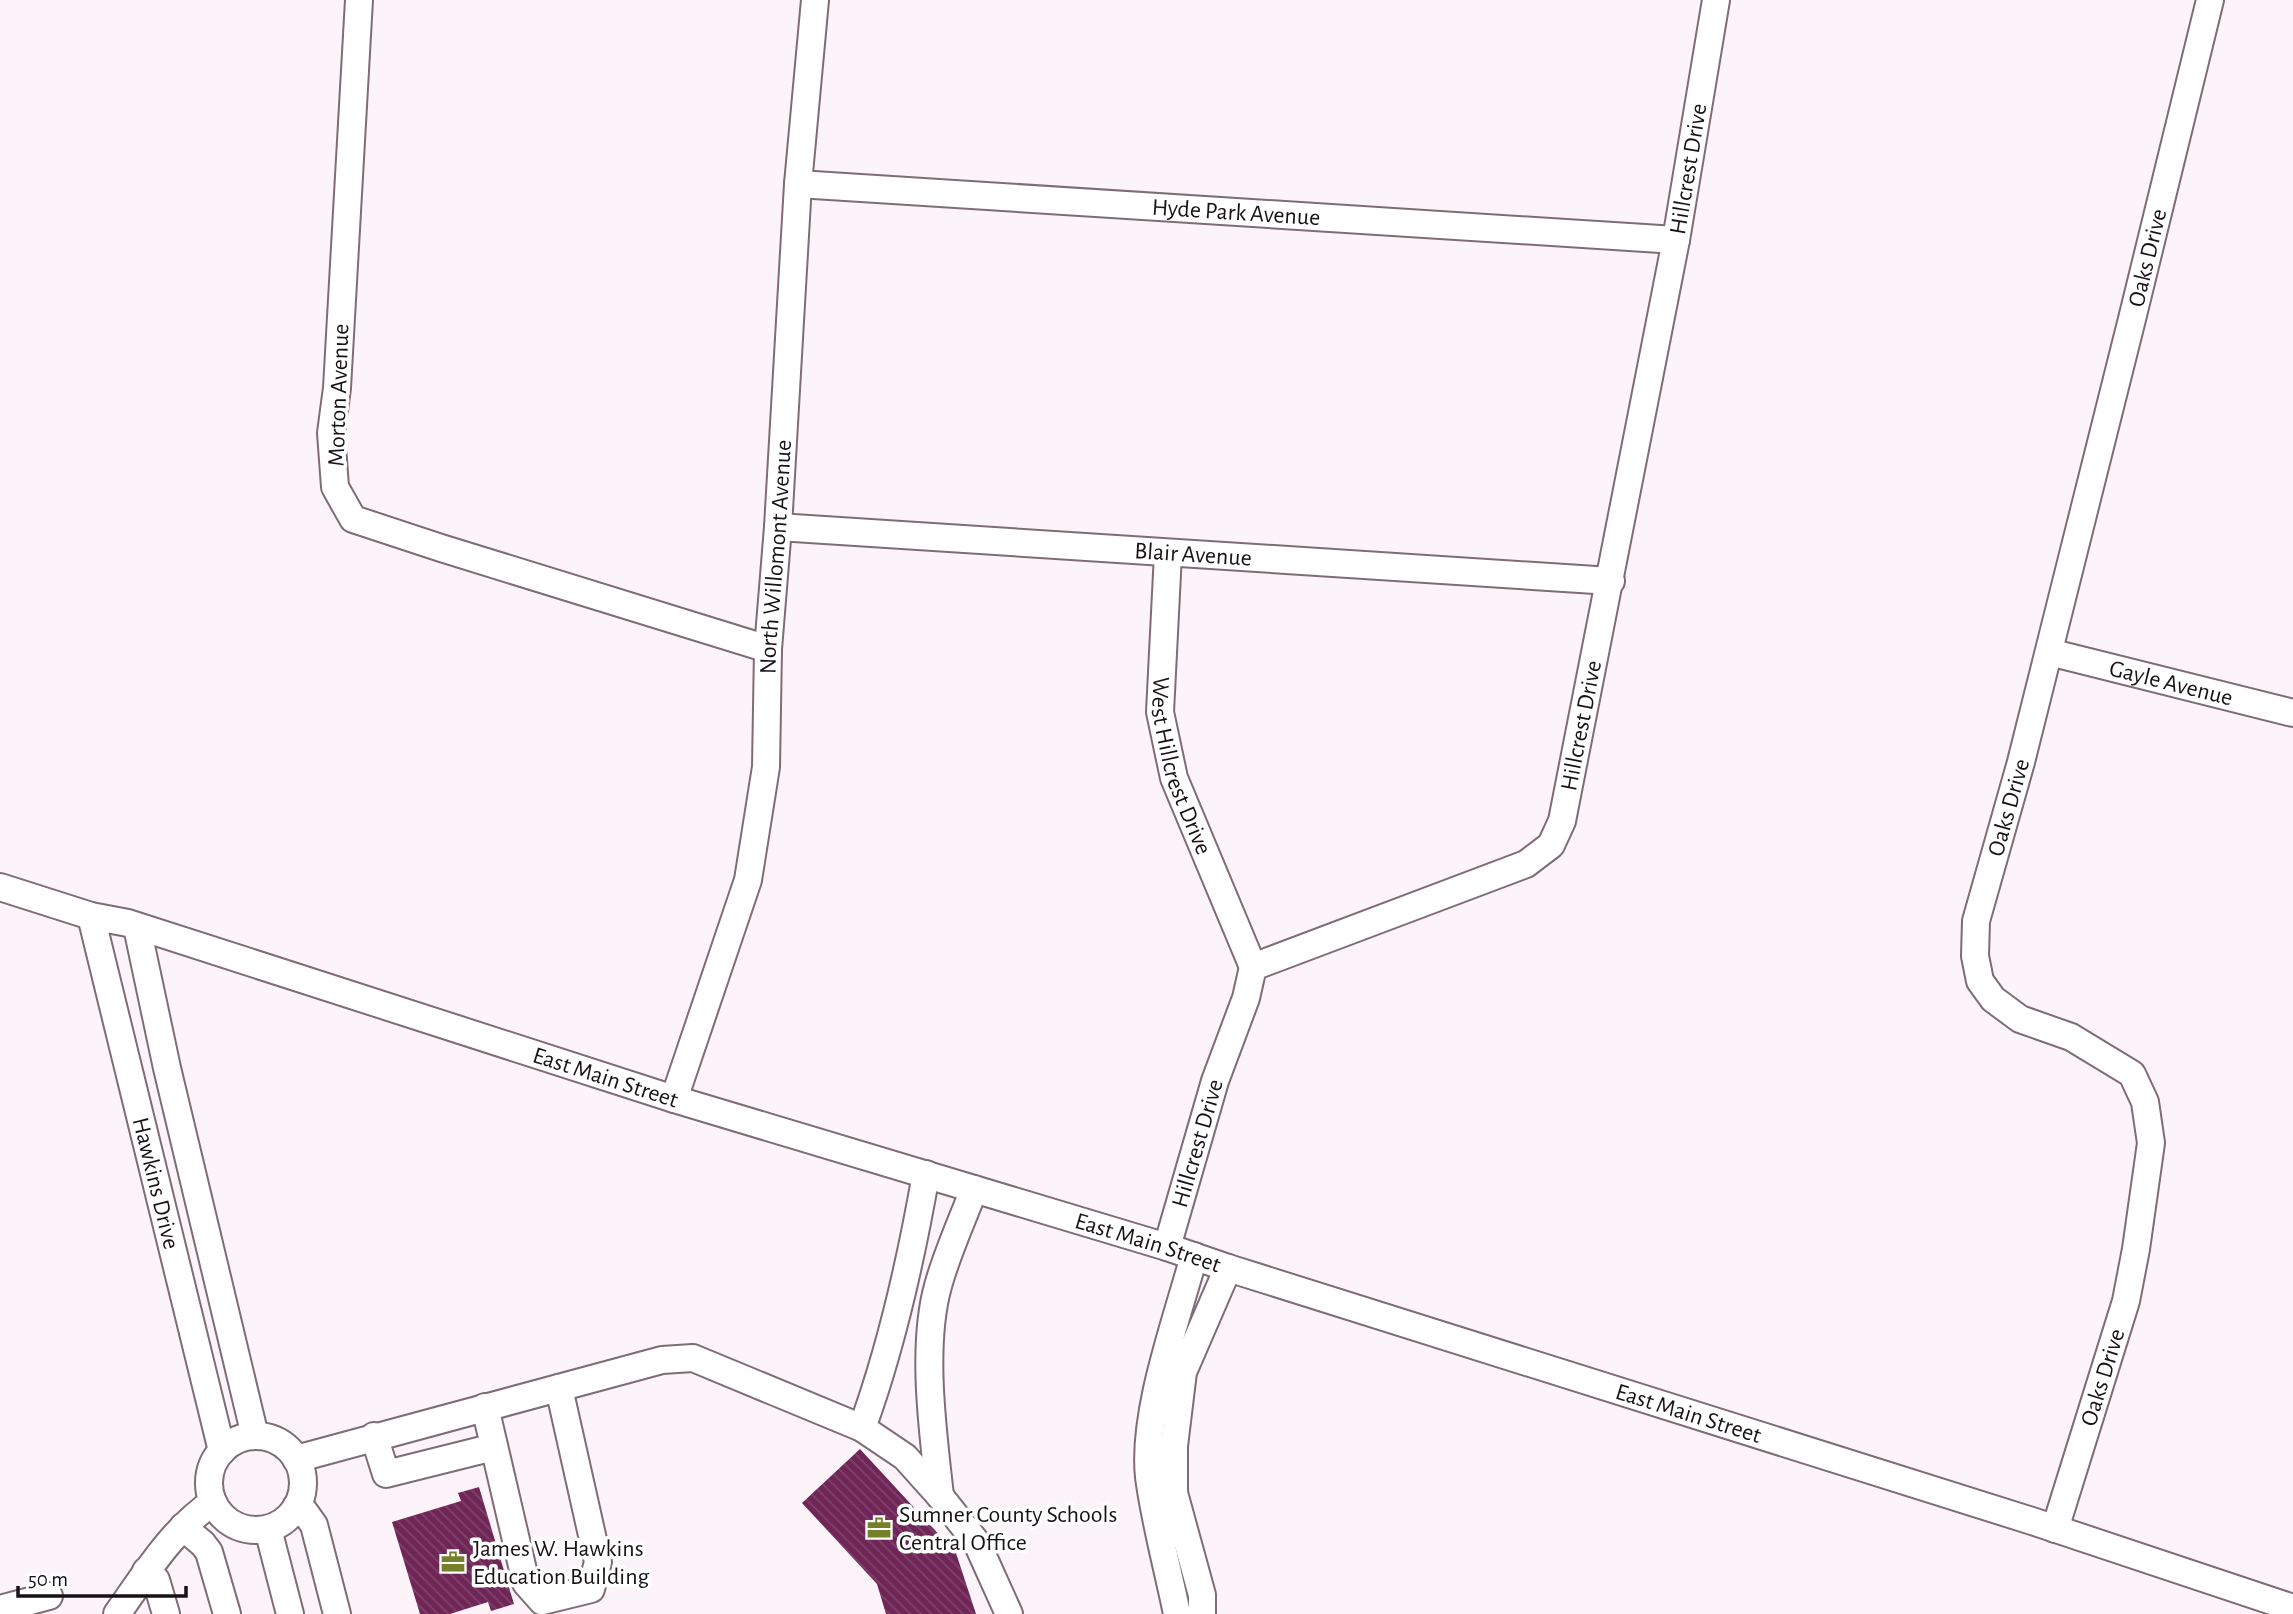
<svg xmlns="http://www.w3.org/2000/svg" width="2293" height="1614" viewBox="0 0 2293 1614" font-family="'Alegreya Sans',sans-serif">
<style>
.building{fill:url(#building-back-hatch)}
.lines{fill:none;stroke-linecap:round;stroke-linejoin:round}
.minor-casing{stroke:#7f6c77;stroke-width:30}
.minor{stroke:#fff;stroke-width:26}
.labels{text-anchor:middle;stroke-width:7;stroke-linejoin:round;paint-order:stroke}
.street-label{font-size:24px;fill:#181115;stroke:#fff}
.poi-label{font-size:24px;fill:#181115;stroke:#fff;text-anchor:start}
</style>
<defs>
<pattern id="building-back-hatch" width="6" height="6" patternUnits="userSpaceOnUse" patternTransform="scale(1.75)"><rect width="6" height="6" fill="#6f2657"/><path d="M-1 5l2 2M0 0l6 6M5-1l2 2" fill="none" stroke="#7e436b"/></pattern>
</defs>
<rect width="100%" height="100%" fill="#fcf4f8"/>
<g class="building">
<path d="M860,1449L956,1553L976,1614H886L877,1584L802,1503Z"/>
<path d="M479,1487L514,1604L491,1611L488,1602L450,1614H420L392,1522L461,1501L458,1493Z"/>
</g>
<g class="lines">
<g class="minor-casing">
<g id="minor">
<path d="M359,0L337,388L331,433L335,487L353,519L441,548L768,649"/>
<path id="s1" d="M798,184L1676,240"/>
<path id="s2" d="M778,527L1611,581"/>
<path id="s3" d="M1168,554L1160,712L1174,778L1253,967"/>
<path id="s4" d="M2049,652L2293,713"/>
<path id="s5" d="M0,887L91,916L128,923L674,1099L1167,1247L1228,1268L2032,1521L2293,1608"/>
<path id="s6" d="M91,916L222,1451"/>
<path d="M137,927L167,1068L255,1436"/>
<path id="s7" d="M674,1099L748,880L766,767L768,649L778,527L798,184L815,0"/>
<path id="s8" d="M1167,1247L1215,1081L1246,998L1253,967L1526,864L1551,845L1562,821L1676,240L1716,0"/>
<path d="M485,1407L526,1583L542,1601L591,1589L598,1562L559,1388"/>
<path d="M862,1428C892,1346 911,1260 926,1174"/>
<path d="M374,1436L386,1474L494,1447"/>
<circle cx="256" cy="1483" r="47"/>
<path d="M296,1459L662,1360L693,1358L862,1428L905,1457L940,1496L977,1543L1009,1614"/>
<path d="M940,1496C933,1433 921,1347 938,1286C947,1253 962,1221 974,1189"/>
<path d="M296,1507L304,1511L314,1525L337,1614"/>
<path d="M183,1527L203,1544L209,1552L227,1614"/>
<path d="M268,1529L290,1614"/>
<path id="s9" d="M2055,1529L2126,1301L2136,1249L2151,1143L2145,1102L2132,1074L2071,1037L2020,1019L1993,999L1980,981L1975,956L1976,921L2021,762L2133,315L2210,0"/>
<path d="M146,1571L156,1580L166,1614"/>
<path d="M0,1609L49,1596"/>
<path d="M117,1614C146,1573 171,1531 213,1502"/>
<path d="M1177,1614C1168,1569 1155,1523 1149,1477C1142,1413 1177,1319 1194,1256"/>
<path d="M1202,1614V1595L1174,1493V1446L1183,1372L1228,1268"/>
</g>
</g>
<use href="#minor" class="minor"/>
</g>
<defs>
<g id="office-bare" transform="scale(1.89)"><path d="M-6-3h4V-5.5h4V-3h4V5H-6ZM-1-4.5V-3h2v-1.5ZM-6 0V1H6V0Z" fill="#767f2a" stroke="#fff" stroke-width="2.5" paint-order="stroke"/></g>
</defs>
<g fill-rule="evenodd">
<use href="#office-bare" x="879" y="1528"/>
<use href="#office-bare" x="453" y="1562"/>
</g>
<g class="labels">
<g class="street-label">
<text dy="8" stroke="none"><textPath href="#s8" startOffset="1307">Hillcrest Drive</textPath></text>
<text dy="8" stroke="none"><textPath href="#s1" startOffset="439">Hyde Park Avenue</textPath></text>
<text dy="8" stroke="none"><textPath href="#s9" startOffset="1398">Oaks Drive</textPath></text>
<text transform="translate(338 395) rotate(-88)" y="8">Morton Avenue</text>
<text dy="8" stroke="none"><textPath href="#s2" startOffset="416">Blair Avenue</textPath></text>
<text dy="8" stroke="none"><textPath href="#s7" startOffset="556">North Willomont Avenue</textPath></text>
<text dy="8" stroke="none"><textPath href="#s4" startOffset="126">Gayle Avenue</textPath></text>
<text dy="8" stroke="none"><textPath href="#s8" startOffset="740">Hillcrest Drive</textPath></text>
<text dy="8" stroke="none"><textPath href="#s3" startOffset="215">West Hillcrest Drive</textPath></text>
<text dy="8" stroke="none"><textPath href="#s9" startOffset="831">Oaks Drive</textPath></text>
<text dy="8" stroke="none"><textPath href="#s5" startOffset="635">East Main Street</textPath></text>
<text dy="8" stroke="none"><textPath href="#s8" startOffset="108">Hillcrest Drive</textPath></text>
<text dy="8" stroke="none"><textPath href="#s6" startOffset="275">Hawkins Drive</textPath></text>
<text dy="8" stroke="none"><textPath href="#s5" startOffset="1202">East Main Street</textPath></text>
<text dy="8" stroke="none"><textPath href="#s9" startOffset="159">Oaks Drive</textPath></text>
<text dy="8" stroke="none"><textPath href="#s5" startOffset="1769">East Main Street</textPath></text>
</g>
<g class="poi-label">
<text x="899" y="1522">Sumner County Schools<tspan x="899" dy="28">Central Office</tspan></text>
<text x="473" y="1556">James W. Hawkins<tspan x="473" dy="28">Education Building</tspan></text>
</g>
</g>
<path d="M18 1586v10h168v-10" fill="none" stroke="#181115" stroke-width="3.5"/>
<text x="28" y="1586" font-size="21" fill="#181115" stroke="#ffffff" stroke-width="5" paint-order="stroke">50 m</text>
</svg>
